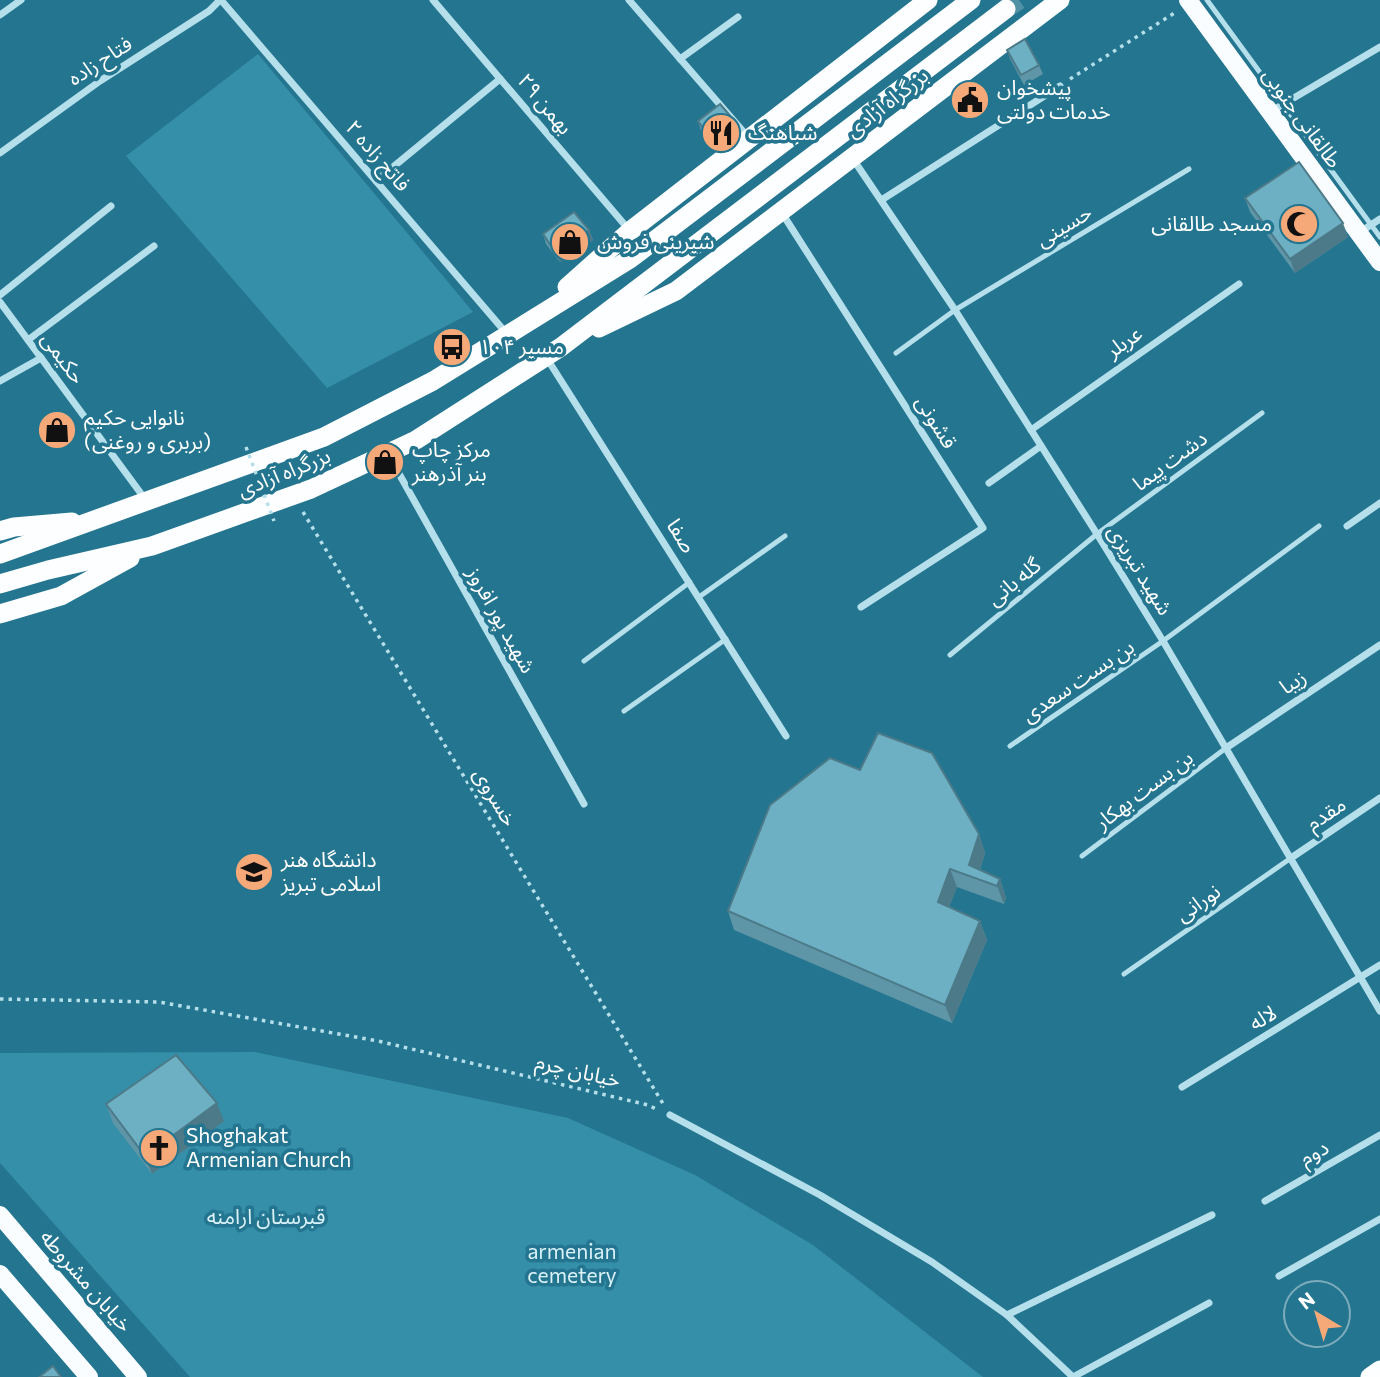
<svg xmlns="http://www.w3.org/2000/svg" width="1380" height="1377" viewBox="0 0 1380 1377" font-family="Commissioner,'Noto Sans Arabic',sans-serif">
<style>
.green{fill:#358fa9}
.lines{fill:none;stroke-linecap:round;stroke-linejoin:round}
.trunk-tunnel{stroke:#5091a5;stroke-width:19;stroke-dasharray:19 10;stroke-linecap:butt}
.path{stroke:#b4dfeb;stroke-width:3.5;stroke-dasharray:3.5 5;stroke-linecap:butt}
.service{stroke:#b4dfeb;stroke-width:5}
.minor{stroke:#b4dfeb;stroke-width:7}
.primary{stroke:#f9fdff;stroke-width:18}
.trunk{stroke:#fcfeff;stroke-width:19}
.path-bridge{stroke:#b4dfeb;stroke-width:3.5;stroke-dasharray:3.5 5;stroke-linecap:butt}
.wall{fill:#5e96a8}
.shaded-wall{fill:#4c7a88}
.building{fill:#6dafc3;stroke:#4c7a88;stroke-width:2}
.labels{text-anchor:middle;stroke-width:7;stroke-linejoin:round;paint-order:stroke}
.street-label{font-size:21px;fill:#fff;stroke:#24758f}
.poi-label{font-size:21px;fill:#fff;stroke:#24758f;text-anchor:start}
.park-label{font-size:21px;fill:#dbf2f9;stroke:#24758f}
</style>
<rect width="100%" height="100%" fill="#24758f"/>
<g class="green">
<path d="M258,54L473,312L327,388L126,156Z"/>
<path d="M255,1052L568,1118L695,1175L813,1245L983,1377H190L0,1163V1053Z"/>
</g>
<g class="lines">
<path class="trunk-tunnel" d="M1006,9L1019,0"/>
<g class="path">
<path d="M1070,79L1176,12"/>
<path d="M303,512L665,1107"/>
<path d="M0,999L159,1002L378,1041L648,1105L658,1110"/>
</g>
<g class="service">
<path d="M1207,0L1380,237"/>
<path d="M896,353L955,310L1189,169"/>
<path d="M699,597L785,536"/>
<path d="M950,655L1097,534L1262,413"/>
<path d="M584,661L690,582"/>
<path d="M624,711L726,639"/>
<path d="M1010,746L1163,641L1319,526"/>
<path d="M1082,856L1226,748"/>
<path d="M1124,974L1291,858"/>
</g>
<g class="minor">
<path d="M221,0L507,334"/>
<path d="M433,0L630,231"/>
<path d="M629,0L748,137"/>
<path d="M0,15L21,0"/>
<path d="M680,59L738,17"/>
<path d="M1270,112L1380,47"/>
<path d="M0,153L100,81L209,11L220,0"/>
<path d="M853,159L955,310L1097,534L1163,641L1380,1011"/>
<path d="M376,181L500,79"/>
<path d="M883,199L1060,86"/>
<path d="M782,213L983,528L861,607"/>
<path d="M1360,232L1380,219"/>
<path d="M0,295L111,206"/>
<path d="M0,302L145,499"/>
<path d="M28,340L154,246"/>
<path d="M546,357L786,736"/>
<path d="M0,381L41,358"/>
<path d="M1031,430L1239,284"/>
<path d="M388,454L584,804"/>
<path d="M989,483L1041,446"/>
<path d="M1347,526L1380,503"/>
<path d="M1226,748L1380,645"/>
<path d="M1291,858L1380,798"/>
<path d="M1182,1087L1380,965"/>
<path d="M670,1115L820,1195L932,1262L1007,1315L1073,1377"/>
<path d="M1265,1201L1380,1135"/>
<path d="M1279,1276L1380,1219"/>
<path d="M1007,1315L1212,1215"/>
<path d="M1073,1377L1209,1303"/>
</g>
<g class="primary">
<path d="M1188,0L1380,262"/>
<path d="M0,1215L138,1377"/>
<path d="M0,1274L89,1377"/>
</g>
<g class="trunk">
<path d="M567,287L630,231L928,0"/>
<path d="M599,328L676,291L1060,0"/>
<path d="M0,531L14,527L72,522"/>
<path d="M0,554L324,437L433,381L630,259L971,0"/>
<path d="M0,584L48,570L152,546L311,489L416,440L561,347L1006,9"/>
<path d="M0,614L61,596L130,558"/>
<path d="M1370,1377L1380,1370"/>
</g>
<path class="path-bridge" d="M246,447L274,521"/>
</g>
<g class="wall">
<path d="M1007,50L1039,65L1043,74L1024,85L1010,59Z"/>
<path d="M698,121L738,125L741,135L718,153L701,131Z"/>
<path d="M1245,198L1348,237L1295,273L1250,212Z"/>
<path d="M589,230L593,240L560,262L546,244L543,234Z"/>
<path d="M979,834L985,853L980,870L1000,879L1006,898L1004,904L957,887L949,907L980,921L987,940L952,1023L734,930L728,911Z"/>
<path d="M106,1104L224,1121L152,1174L113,1123Z"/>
</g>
<g class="shaded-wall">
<path d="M738,125L741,135L718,153L715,144Z"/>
<path d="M1343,223L1348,237L1295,273L1290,259Z"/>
<path d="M589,230L593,240L560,262L556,253Z"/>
<path d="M979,834L985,853L977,879L969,865Z"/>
<path d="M950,869L957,887L944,920L938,902Z"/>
<path d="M1000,879L1006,898L1004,904L997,886Z"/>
<path d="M980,921L987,940L952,1023L945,1005Z"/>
<path d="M217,1103L224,1121L152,1174L145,1156Z"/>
</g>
<g class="building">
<path d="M1025,39L1039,65L1021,75L1007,50Z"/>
<path d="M720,104L738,125L715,144L698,121Z"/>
<path d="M1299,162L1343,223L1290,259L1245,198Z"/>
<path d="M574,212L589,230L556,253L543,234Z"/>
<path d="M878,733L932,753L979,834L969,865L1000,879L997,886L950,869L938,902L980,921L945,1005L728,911L770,805L830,758L860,770Z"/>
<path d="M176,1055L217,1103L145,1156L106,1104Z"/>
<path d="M53,1366L61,1377H39Z"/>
</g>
<defs>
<g id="civic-disc" transform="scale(2.0125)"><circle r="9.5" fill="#f6a978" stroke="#24758f"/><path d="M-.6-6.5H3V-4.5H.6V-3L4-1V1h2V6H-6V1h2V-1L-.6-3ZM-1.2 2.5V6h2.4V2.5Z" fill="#111"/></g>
<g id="restaurant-disc" transform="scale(2.0125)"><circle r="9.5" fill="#f6a978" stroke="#24758f"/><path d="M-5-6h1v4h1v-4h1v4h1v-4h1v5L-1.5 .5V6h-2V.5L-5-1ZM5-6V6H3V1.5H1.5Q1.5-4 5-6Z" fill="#111"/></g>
<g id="mosque-disc" transform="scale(2.0125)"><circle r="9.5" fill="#f6a978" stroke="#24758f"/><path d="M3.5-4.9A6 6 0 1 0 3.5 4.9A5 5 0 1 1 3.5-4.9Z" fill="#111"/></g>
<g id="shop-disc" transform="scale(2.0125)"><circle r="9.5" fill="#f6a978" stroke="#24758f"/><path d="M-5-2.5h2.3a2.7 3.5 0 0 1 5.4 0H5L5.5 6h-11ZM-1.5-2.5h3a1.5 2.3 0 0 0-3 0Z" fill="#111"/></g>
<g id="bus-disc" transform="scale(2.0125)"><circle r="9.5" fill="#f6a978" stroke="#24758f"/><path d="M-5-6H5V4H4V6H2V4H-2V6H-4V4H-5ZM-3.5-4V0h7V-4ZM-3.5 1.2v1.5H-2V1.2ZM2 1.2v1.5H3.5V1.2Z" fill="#111"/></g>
<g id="university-disc" transform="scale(2.0125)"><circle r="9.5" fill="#f6a978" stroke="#24758f"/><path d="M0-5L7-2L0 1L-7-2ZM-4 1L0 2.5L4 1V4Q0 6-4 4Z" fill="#111"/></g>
<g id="church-disc" transform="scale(2.0125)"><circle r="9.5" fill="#f6a978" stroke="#24758f"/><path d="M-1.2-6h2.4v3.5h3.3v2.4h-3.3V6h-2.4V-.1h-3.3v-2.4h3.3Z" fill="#111"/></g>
</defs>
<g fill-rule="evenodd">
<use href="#civic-disc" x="970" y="100"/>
<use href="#restaurant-disc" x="721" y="133"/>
<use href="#mosque-disc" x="1299" y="224"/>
<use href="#shop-disc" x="570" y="242"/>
<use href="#bus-disc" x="452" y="347"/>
<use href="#shop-disc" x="57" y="430"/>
<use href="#shop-disc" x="385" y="462"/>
<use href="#university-disc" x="254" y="872"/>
<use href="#church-disc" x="159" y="1148"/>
</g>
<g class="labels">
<g class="street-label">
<text transform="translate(100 61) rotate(-33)" y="7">فتاح زاده</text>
<text transform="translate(887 103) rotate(-38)" y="7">بزرگراه آزادی</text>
<text transform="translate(545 104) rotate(50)" y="7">۲۹ بهمن</text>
<text transform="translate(1302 118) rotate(54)" y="7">طالقانی جنوبی</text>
<text transform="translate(378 156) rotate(49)" y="7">فاتح زاده ۲</text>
<text transform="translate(1064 226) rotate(-31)" y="7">حسینی</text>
<text transform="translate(1124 342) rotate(-35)" y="7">عربلر</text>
<text transform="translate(63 358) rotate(54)" y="7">حکیمی</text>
<text transform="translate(936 422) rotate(58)" y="7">قشونی</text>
<text transform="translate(1170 461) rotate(-36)" y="7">دشت پیما</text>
<text transform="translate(284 473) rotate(-22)" y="7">بزرگراه آزادی</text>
<text transform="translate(681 536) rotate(58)" y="7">صفا</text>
<text transform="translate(1140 570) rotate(58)" y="7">شهید تبریزی</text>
<text transform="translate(1014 582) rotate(-39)" y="7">گله بانی</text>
<text transform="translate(501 620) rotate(61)" y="7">شهید پور افروز</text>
<text transform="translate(1078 681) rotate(-34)" y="7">بن بست سعدی</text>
<text transform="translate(1293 682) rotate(-34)" y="7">زیبا</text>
<text transform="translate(1144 790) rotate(-37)" y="7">بن بست بهکار</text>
<text transform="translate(495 797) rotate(59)" y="7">خسروی</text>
<text transform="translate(1326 814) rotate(-34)" y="7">مقدم</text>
<text transform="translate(1198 903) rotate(-35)" y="7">نورانی</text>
<text transform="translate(1263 1018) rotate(-31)" y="7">لاله</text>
<text transform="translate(578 1071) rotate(13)" y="7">خیابان چرم</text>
<text transform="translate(1314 1153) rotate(-30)" y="7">دوم</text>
<text transform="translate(86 1281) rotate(49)" y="7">خیابان مشروطه</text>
</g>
<g class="poi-label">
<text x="997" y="95">پیشخوان<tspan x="997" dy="24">خدمات دولتی</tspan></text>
<text x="748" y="140">شباهنگ</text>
<text x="1272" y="231" text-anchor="end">مسجد طالقانی</text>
<text x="597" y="249">شیرینی فروش</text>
<text x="479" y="354">مسیر ۱۰۴</text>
<text x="84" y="425">نانوایی حکیم<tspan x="84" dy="24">(بربری و روغنی)</tspan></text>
<text x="412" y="457">مرکز چاپ<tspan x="412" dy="24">بنر آذرهنر</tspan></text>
<text x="281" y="867">دانشگاه هنر<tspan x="281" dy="24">اسلامی تبریز</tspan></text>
<text x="186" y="1143">Shoghakat<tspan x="186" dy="24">Armenian Church</tspan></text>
</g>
<g class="park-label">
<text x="266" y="1224">قبرستان ارامنه</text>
<text x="572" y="1259">armenian<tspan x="572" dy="24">cemetery</tspan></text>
</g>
</g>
<g transform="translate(1317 1314) rotate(322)"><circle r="33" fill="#24758f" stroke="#7cacbc" stroke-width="2"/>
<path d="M0-5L12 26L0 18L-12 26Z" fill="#f6a978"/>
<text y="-10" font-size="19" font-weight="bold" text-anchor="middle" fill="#ffffff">N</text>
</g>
</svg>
